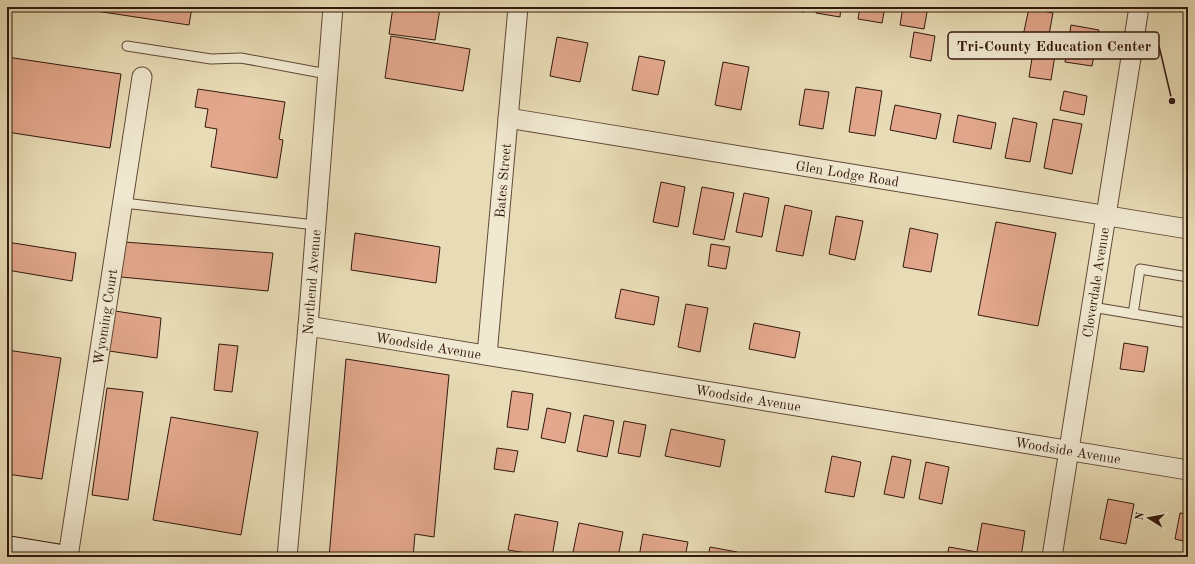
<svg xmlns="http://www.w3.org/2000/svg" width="1195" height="564" viewBox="0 0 1195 564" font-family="'Old Standard TT',serif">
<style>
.building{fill:#e2a78c;stroke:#33180c}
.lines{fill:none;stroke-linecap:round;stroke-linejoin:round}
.lane-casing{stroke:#604936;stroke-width:11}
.street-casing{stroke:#604936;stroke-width:21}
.secondary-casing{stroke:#33180c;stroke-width:24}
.lane{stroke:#f0e8d0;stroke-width:9}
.street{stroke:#f0e8d0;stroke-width:19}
.secondary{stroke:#f0e8d0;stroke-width:22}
.labels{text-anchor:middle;stroke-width:3;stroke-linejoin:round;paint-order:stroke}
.street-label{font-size:14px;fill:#33180c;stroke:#f0e8d0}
.leader{fill:none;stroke:#33180c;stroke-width:1.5}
.callout-dot{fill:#33180c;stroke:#f0e8d0;stroke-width:1.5}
.callout{fill:#f0e8d0;stroke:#33180c;stroke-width:1.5}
.callout-label{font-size:15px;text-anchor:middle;font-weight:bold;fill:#33180c}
</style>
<rect width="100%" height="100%" fill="#e8dcb6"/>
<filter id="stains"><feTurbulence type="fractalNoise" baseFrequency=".005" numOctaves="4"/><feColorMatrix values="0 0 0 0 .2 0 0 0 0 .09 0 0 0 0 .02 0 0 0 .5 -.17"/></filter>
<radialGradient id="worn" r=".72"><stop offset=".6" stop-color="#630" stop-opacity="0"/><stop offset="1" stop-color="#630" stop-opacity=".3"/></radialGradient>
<g class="building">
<path d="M69,7H192L189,25Z"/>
<path d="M393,7L440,8L435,40L389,34Z"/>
<path d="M780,7H805L804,12L780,9Z"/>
<path d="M817,7H841L840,17L816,13Z"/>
<path d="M860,7H885L882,23L858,19Z"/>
<path d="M903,7H928L924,29L900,25Z"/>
<path d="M1029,8L1053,13L1048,40L1023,36Z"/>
<path d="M1071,25L1099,30L1092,66L1065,62Z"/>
<path d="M914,32L935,36L931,61L910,57Z"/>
<path d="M391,36L470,49L463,91L385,78Z"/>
<path d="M557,37L588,43L580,82L550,76Z"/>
<path d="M1033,52L1055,55L1051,80L1029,77Z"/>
<path d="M639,56L665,61L658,95L632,90Z"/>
<path d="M7,57L121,74L110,148L7,132Z"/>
<path d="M723,62L749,67L741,110L715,105Z"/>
<path d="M856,87L882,91L875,136L849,132Z"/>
<path d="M198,89L285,102L279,139L283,140L277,178L211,167L217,129L205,127L208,109L195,107Z"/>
<path d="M805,89L829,92L823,129L799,125Z"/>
<path d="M1064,91L1087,96L1084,115L1060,110Z"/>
<path d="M895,105L941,114L936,139L890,130Z"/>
<path d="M958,115L996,123L991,149L953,142Z"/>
<path d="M1013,118L1037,123L1030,162L1005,158Z"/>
<path d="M1053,119L1082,124L1072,174L1044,168Z"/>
<path d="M661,182L685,187L678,227L653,222Z"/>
<path d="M702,187L734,193L724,240L693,234Z"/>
<path d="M744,193L769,198L762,237L736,232Z"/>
<path d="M785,205L812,211L803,256L776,251Z"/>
<path d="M836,216L863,221L855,260L829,254Z"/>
<path d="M996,222L1056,233L1038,326L978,315Z"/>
<path d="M910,228L938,234L931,272L903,267Z"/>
<path d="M355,233L440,247L436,283L351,270Z"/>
<path d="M7,242L76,253L72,281L7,270Z"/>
<path d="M124,242L273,253L268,291L121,277Z"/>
<path d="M711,244L730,247L726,269L708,266Z"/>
<path d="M621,289L659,297L654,325L615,318Z"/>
<path d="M686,304L708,308L700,352L678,347Z"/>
<path d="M115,311L161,318L157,358L109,351Z"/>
<path d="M754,323L800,332L795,358L749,349Z"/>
<path d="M1124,343L1148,347L1144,372L1120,369Z"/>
<path d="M219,344L238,346L232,392L214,390Z"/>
<path d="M7,350L61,358L42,479L7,474Z"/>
<path d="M346,359L449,375L434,537L415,534L413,557H329Z"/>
<path d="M107,388L143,392L128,500L92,495Z"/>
<path d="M512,391L533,394L528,430L507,427Z"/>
<path d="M547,408L571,413L565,443L541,438Z"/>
<path d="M584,415L614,421L607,457L577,451Z"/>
<path d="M171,417L258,432L241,535L153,520Z"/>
<path d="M624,421L646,425L640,457L618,453Z"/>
<path d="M671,429L725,440L720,467L665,456Z"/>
<path d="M497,448L518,451L514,472L494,469Z"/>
<path d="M832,456L861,462L854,497L825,492Z"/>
<path d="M892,456L911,460L904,498L884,494Z"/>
<path d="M926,462L949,467L942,504L919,499Z"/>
<path d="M1108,499L1134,504L1126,544L1100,539Z"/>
<path d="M1180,513L1188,514V542L1175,539Z"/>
<path d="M515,514L558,522L552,557L508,550Z"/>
<path d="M579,523L623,532L618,557H572Z"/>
<path d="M982,523L1025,531L1021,557H947L949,547L977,552Z"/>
<path d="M643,534L688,542L685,557H639Z"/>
<path d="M710,547L737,552L736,557H708Z"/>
</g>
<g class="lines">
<g class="lane-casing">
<g id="lane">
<path d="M127,46L211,59L241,58L327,74"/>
<path d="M124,203L315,225"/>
<path d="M1092,307L1188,323"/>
<path d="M1133,314L1140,269L1188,277"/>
</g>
</g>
<g class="street-casing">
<g id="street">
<path id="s1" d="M508,118L1188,229"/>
<path id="s2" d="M308,326L1188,470"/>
<path id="s3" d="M487,355L518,7"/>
<path id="s4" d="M68,557L142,77"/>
<path id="s5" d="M287,557L308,326L333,7"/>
<path id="s6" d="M1052,557L1139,7"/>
</g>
</g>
<g class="secondary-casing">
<path id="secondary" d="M7,547L68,557"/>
</g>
<use href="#lane" class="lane"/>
<use href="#street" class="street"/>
<use href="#secondary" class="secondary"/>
</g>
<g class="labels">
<g class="street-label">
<text dy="5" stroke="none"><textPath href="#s1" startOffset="344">Glen Lodge Road</textPath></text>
<text dy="5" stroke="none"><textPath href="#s3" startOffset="175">Bates Street</textPath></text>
<text dy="5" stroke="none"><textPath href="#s5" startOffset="276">Northend Avenue</textPath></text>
<text dy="5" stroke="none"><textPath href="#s6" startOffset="278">Cloverdale Avenue</textPath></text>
<text dy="5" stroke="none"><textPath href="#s4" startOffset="243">Wyoming Court</textPath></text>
<text dy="5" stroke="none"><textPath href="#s2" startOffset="122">Woodside Avenue</textPath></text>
<text dy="5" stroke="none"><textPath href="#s2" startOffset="446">Woodside Avenue</textPath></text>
<text dy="5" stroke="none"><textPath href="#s2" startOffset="770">Woodside Avenue</textPath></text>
</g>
</g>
<path class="leader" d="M1172 101L1159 46"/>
<circle class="callout-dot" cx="1172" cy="101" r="4"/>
<rect class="callout" x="948" y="32" width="211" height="27" rx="4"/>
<g class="callout-label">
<text x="1054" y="51">Tri-County Education Center</text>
</g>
<rect width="1195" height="564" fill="none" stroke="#e8dcb6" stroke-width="24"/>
<rect x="8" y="8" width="1179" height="548" fill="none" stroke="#33180c" stroke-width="2"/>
<rect x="12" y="12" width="1171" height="540" fill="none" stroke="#33180c"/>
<g transform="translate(1149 518) rotate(281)" stroke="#f0e8d0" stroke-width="3" paint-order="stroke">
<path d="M0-3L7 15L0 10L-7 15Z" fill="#33180c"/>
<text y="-6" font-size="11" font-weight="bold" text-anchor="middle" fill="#33180c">N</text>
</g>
<rect width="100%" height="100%" filter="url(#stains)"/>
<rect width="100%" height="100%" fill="url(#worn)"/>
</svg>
